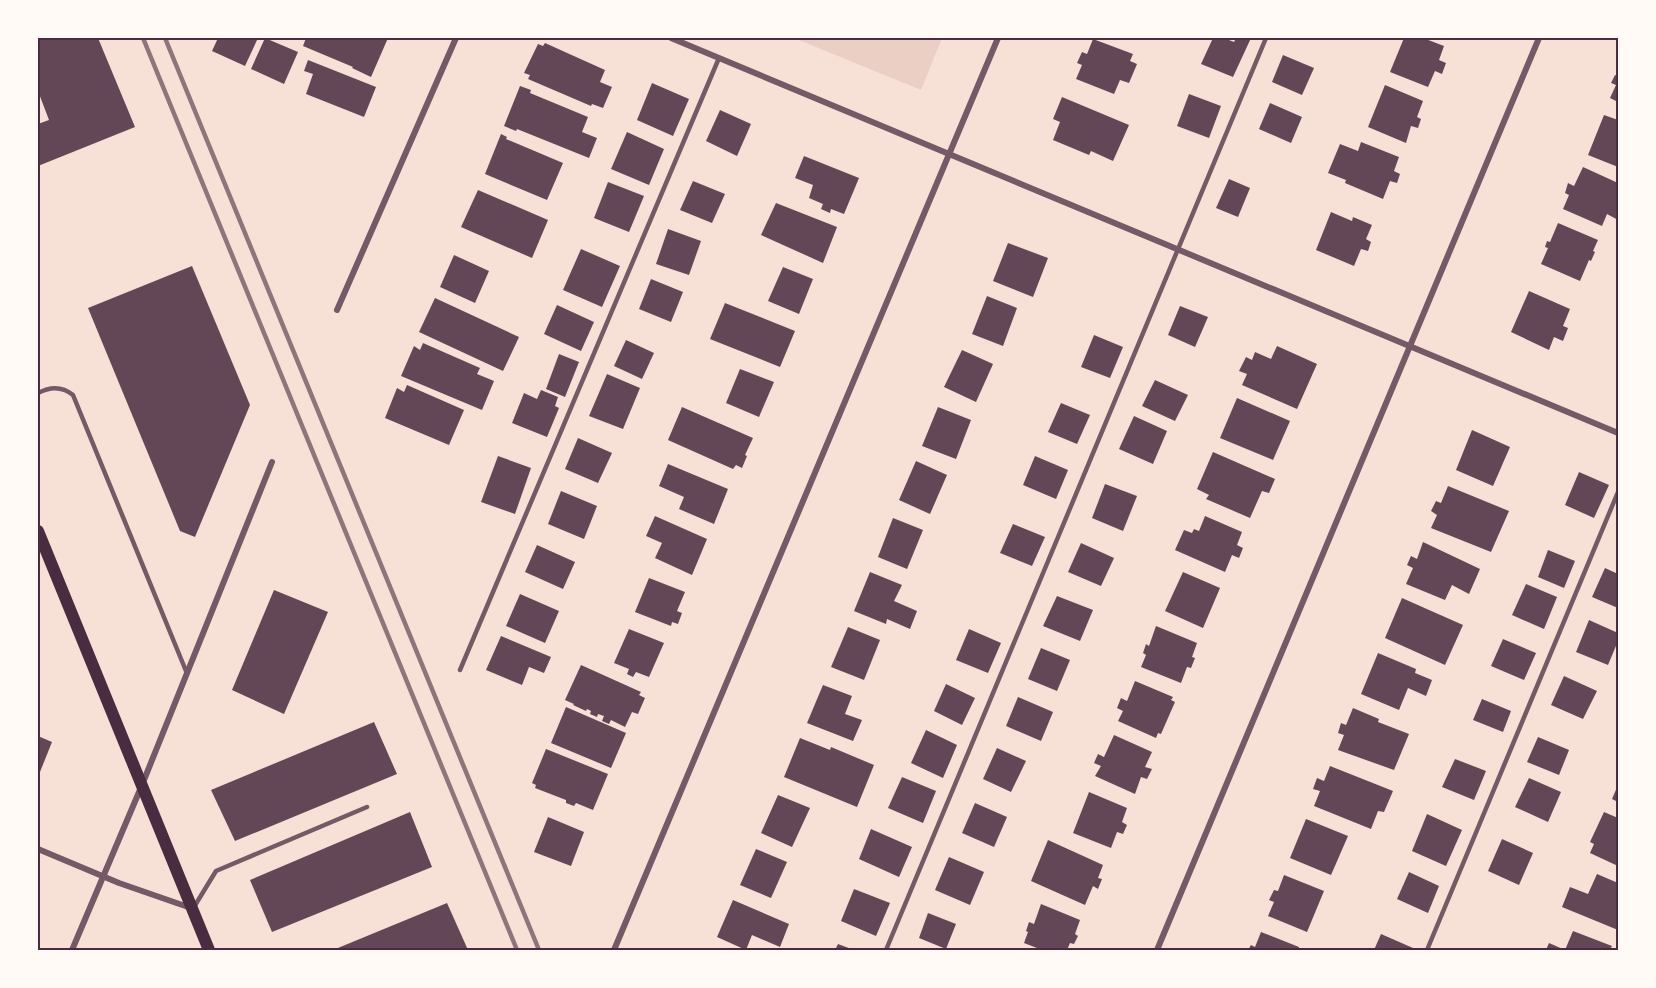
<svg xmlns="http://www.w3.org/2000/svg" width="1656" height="988" viewBox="0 0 1656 988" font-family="Poppins,sans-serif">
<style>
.green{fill:#ebcfc5}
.building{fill:#644757}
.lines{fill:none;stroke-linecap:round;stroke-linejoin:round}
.service{stroke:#755966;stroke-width:4.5}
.minor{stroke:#755966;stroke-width:6}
.secondary{stroke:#4a2c40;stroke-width:12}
.rail{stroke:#8f747c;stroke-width:4.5}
.neatline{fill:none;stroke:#4a2c40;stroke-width:2}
</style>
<rect width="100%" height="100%" fill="#f7e1d7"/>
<path class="green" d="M794,38H942L921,90Z"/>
<g class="building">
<path d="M38,38H98L135,127L38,166V124L49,120L38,91Z"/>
<path d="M218,38H258L245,66L212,51Z"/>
<path d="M265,38L298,52L284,84L251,69Z"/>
<path d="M306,38H388L371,77L352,68L353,67L303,46Z"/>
<path d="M1213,38H1224L1234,42L1236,38H1251L1233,77L1201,64Z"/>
<path d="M1404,38H1423L1444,46L1439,60L1446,63L1442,74L1435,71L1428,87L1390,72Z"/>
<path d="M1093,39L1133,54L1130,61L1137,64L1129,83L1120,80L1114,94L1076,79L1082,65L1077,63L1082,52L1087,54Z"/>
<path d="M545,43L605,70L600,82L612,87L603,108L592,104L591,106L528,79L530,75L524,73L538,44L543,46Z"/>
<path d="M1283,55L1314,68L1302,95L1272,82Z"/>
<path d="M308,60L376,87L364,117L306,94L313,74L304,71Z"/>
<path d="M1615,75L1618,76V102L1610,98L1616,85L1611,83Z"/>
<path d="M652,83L689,99L673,136L637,120Z"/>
<path d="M1385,85L1423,101L1417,117L1421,119L1418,128L1411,126L1406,143L1368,127Z"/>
<path d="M520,86L531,90L530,93L588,117L582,132L597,138L589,158L517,129L516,131L504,126Z"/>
<path d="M1189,94L1221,106L1209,138L1177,126Z"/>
<path d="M1062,97L1129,125L1113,161L1091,151L1089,155L1053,140L1060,122L1053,119Z"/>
<path d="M1270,103L1302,117L1291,143L1259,129Z"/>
<path d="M720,110L751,124L737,156L706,141Z"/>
<path d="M1604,115L1618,120V167L1588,155Z"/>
<path d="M627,132L664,149L649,185L611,169Z"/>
<path d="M501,134L507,137L506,139L563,163L547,200L485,174Z"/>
<path d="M1361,142L1399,157L1394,171L1400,174L1397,183L1390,181L1383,199L1345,183L1346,180L1328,173L1340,144L1358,151Z"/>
<path d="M804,156L859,178L844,214L831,209L830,213L821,209L823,204L809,198L813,185L795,178Z"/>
<path d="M1583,167L1618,183V220L1607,214L1602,226L1563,209L1569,195L1565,193L1568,183L1574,186Z"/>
<path d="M1229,179L1250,188L1238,217L1216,208Z"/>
<path d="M693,181L725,194L712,223L680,210Z"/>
<path d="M608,182L644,196L629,232L594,218Z"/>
<path d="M478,190L548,220L532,258L461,227Z"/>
<path d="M776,203L837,227L823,263L761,235Z"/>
<path d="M1331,212L1352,221L1353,217L1372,225L1366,239L1371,242L1368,251L1361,249L1354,266L1316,250Z"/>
<path d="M1558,223L1598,240L1593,251L1595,252L1591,261L1589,260L1580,281L1541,264L1548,248L1545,247L1547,241L1550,242Z"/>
<path d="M668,229L701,241L689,275L656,264Z"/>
<path d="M1008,243L1048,258L1033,297L993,281Z"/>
<path d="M581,249L620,266L602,307L563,290Z"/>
<path d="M454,255L489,271L475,303L440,287Z"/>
<path d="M192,266L250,405L195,537L180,531L88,308Z"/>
<path d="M783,267L813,279L799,314L768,301Z"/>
<path d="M651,279L683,292L671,322L639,309Z"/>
<path d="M1529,291L1570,309L1563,326L1568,328L1563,341L1554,337L1549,350L1511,332Z"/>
<path d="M987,296L1017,308L1003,346L972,334Z"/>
<path d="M435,298L519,337L503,371L419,332Z"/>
<path d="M725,303L795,331L780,367L710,339Z"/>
<path d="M557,305L594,322L581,351L544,334Z"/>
<path d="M1180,306L1208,317L1195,347L1168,335Z"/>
<path d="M1094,335L1123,347L1110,378L1081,367Z"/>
<path d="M626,340L654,353L642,379L614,366Z"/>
<path d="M423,343L480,368L477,374L494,381L482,410L401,376L414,346L420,350Z"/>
<path d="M1277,346L1317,364L1297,409L1242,385L1247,374L1239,371L1246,357L1252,360L1255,352L1271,359Z"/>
<path d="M962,350L993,364L976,402L944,387Z"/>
<path d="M559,354L579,362L565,397L546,389Z"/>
<path d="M740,369L774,382L759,417L726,403Z"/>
<path d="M607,374L640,388L623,429L589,416Z"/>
<path d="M1155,380L1188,395L1175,421L1142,406Z"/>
<path d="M407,385L464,410L449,445L385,418L397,388L404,392Z"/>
<path d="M541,390L558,397L555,406L559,408L547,437L512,423L524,393L537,399Z"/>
<path d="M1237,398L1290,421L1273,460L1220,438Z"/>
<path d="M1061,403L1090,415L1077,444L1048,432Z"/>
<path d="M682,407L753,438L745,455L747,456L742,468L736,465L733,469L668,440Z"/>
<path d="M938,407L971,420L956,459L922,446Z"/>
<path d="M1134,416L1167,431L1153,464L1119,449Z"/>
<path d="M1472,430L1510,447L1493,486L1456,470Z"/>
<path d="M578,438L612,453L598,483L565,469Z"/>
<path d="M1213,452L1275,479L1269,493L1262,491L1250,518L1206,499L1209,495L1197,489Z"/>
<path d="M498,456L531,468L515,514L481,502Z"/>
<path d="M1035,456L1068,470L1056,499L1023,485Z"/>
<path d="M916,461L947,475L930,514L899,500Z"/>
<path d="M668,464L728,489L714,524L679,509L684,497L659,486Z"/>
<path d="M1579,472L1609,485L1594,518L1565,505Z"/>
<path d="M1105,484L1137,496L1123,531L1092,518Z"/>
<path d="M1448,486L1509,511L1491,552L1431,528L1437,515L1431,511L1436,501L1441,503Z"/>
<path d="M561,491L597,506L584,539L548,524Z"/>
<path d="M655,516L707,539L692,575L655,558L662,543L646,536Z"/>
<path d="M1205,516L1242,532L1237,545L1243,548L1239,558L1232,555L1225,572L1175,550L1184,530L1192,533L1194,529L1199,531Z"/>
<path d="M893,518L923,530L907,569L878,557Z"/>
<path d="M1013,524L1045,537L1032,566L1000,553Z"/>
<path d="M1423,542L1480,569L1469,594L1452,585L1445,600L1406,584L1413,568L1407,565L1411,556L1417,559Z"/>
<path d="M1081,543L1114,558L1101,586L1068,572Z"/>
<path d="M537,545L575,562L563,589L525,572Z"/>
<path d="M1548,550L1575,561L1564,588L1538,577Z"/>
<path d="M1605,568L1618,574V608L1592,597Z"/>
<path d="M870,572L902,585L894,601L917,611L910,629L887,619L886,624L854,611Z"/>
<path d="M1183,572L1220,588L1203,628L1165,611Z"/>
<path d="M649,578L685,592L677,611L682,613L678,624L672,622L671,626L635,612Z"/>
<path d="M1526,584L1557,597L1544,629L1512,615Z"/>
<path d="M274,590L328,612L284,714L232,690Z"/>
<path d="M520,594L559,611L545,643L506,626Z"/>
<path d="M1057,596L1093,610L1080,641L1043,626Z"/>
<path d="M1402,598L1463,625L1445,665L1385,638Z"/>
<path d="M1589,620L1618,633V641L1608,665L1576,652Z"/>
<path d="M1156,626L1197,643L1192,657L1195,658L1191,668L1187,667L1181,683L1141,667L1146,655L1143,653L1146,644L1149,646Z"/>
<path d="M848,627L880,640L864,680L831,667Z"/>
<path d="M629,629L664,643L649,677L636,672L633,677L627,674L629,669L614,663Z"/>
<path d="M969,629L1001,643L988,673L956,660Z"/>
<path d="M501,636L551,657L544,673L529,667L522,685L486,670Z"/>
<path d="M1503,639L1536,653L1524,680L1491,666Z"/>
<path d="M1041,648L1070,660L1057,691L1028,679Z"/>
<path d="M1378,653L1416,669L1415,673L1432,680L1426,696L1408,688L1399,710L1361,694Z"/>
<path d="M581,665L641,692L639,695L645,698L638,714L632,712L625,727L611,720L609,724L602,721L604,716L598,714L597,717L590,714L591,711L587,709L586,711L573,705L574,704L565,700Z"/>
<path d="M1564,676L1597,691L1583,719L1551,705Z"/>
<path d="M1135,681L1173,697L1171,700L1175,702L1161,734L1158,733L1156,738L1118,721L1123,711L1117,708L1121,698L1127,701Z"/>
<path d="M946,684L975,698L962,725L934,711Z"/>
<path d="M823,685L852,696L845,714L862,720L853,741L807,723Z"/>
<path d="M1018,697L1053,712L1041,741L1006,726Z"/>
<path d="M1482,699L1511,711L1503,732L1473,720Z"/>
<path d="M566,707L626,733L611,768L551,743Z"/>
<path d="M1353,708L1379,719L1378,722L1409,734L1394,770L1338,750L1344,735L1338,733L1341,723L1346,725Z"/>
<path d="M374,722L397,774L235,841L211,790Z"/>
<path d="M926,730L957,745L943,778L911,763Z"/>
<path d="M1114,735L1152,752L1145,767L1152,769L1147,779L1141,777L1135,794L1095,776L1101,766L1094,763L1098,754L1104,757Z"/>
<path d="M38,736L52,742L38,777Z"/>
<path d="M1538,737L1569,750L1559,775L1527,762Z"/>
<path d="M800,738L830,750L831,747L874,765L857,807L784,777Z"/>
<path d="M997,748L1026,761L1011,792L983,779Z"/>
<path d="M546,749L608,774L593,810L576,803L574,806L566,803V800L535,788L536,785L532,783Z"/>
<path d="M1455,759L1486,771L1474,800L1442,787Z"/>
<path d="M1330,766L1393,791L1384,812L1378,811L1371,829L1314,806L1320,791L1313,789L1317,778L1324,781Z"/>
<path d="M902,777L936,791L923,823L888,808Z"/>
<path d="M1529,778L1561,792L1548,822L1515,807Z"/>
<path d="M1618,785V802L1612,799Z"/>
<path d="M1089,792L1127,808L1122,822L1127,825L1123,834L1117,832L1111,848L1073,833Z"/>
<path d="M778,795L810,808L792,847L761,833Z"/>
<path d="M975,803L1007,817L994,847L962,833Z"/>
<path d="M410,812L432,867L272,932L250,880Z"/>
<path d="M1604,812L1618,818V866L1590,853L1594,844L1590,842Z"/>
<path d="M1427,814L1462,830L1446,866L1412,851Z"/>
<path d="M548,817L584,832L571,866L534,852Z"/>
<path d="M1306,819L1348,836L1331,875L1290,858Z"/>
<path d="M871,829L912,847L899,877L859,859Z"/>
<path d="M1502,839L1533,853L1519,885L1488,871Z"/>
<path d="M1048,840L1103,865L1098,878L1102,879L1098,889L1093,886L1085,905L1031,881Z"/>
<path d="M756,849L787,862L771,898L740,885Z"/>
<path d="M949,857L984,872L970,905L935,890Z"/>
<path d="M1409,872L1439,886L1428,913L1397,899Z"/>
<path d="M1597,874L1618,883V930L1562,907L1570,887L1588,894Z"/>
<path d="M1284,875L1324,891L1307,932L1268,916L1274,902L1269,900L1274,890L1278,891Z"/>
<path d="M854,889L890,903L876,936L841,921Z"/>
<path d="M733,900L789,924L780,947L752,935L746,950L717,937Z"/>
<path d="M447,903L468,950H333Z"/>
<path d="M1041,904L1080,920L1075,934L1078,936L1074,944L1070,943L1067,950H1042L1024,943L1028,932L1026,931L1029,922L1034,924Z"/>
<path d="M928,913L956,924L946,949L919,938Z"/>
<path d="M1573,931L1612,946L1610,950H1546L1549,943L1565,950Z"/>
<path d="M1261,932L1299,947V950H1248L1251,945L1255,947Z"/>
<path d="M1381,934L1413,948L1412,950H1374Z"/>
<path d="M838,944L854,950H835Z"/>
</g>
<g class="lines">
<g class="service">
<path d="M38,393C51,386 62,386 73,395L186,671"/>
<path d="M460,670L719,58"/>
<path d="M194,907L216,871L367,807"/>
<path d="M886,950L1266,38"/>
<path d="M1427,950L1618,492"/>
</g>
<g class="minor">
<path d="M671,38L1618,433"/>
<path d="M337,310L456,38"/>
<path d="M38,849L119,883L191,908"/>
<path d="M72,950L142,785L272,462"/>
<path d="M614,950L998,38"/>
<path d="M1157,950L1539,38"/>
</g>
<path class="secondary" d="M38,531L209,950"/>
<g class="rail">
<path d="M143,38L517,950"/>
<path d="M165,38L539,950"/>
</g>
</g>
<rect width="1656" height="988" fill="none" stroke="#fffaf5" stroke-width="78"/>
<rect x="39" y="39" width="1578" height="910" class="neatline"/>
</svg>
